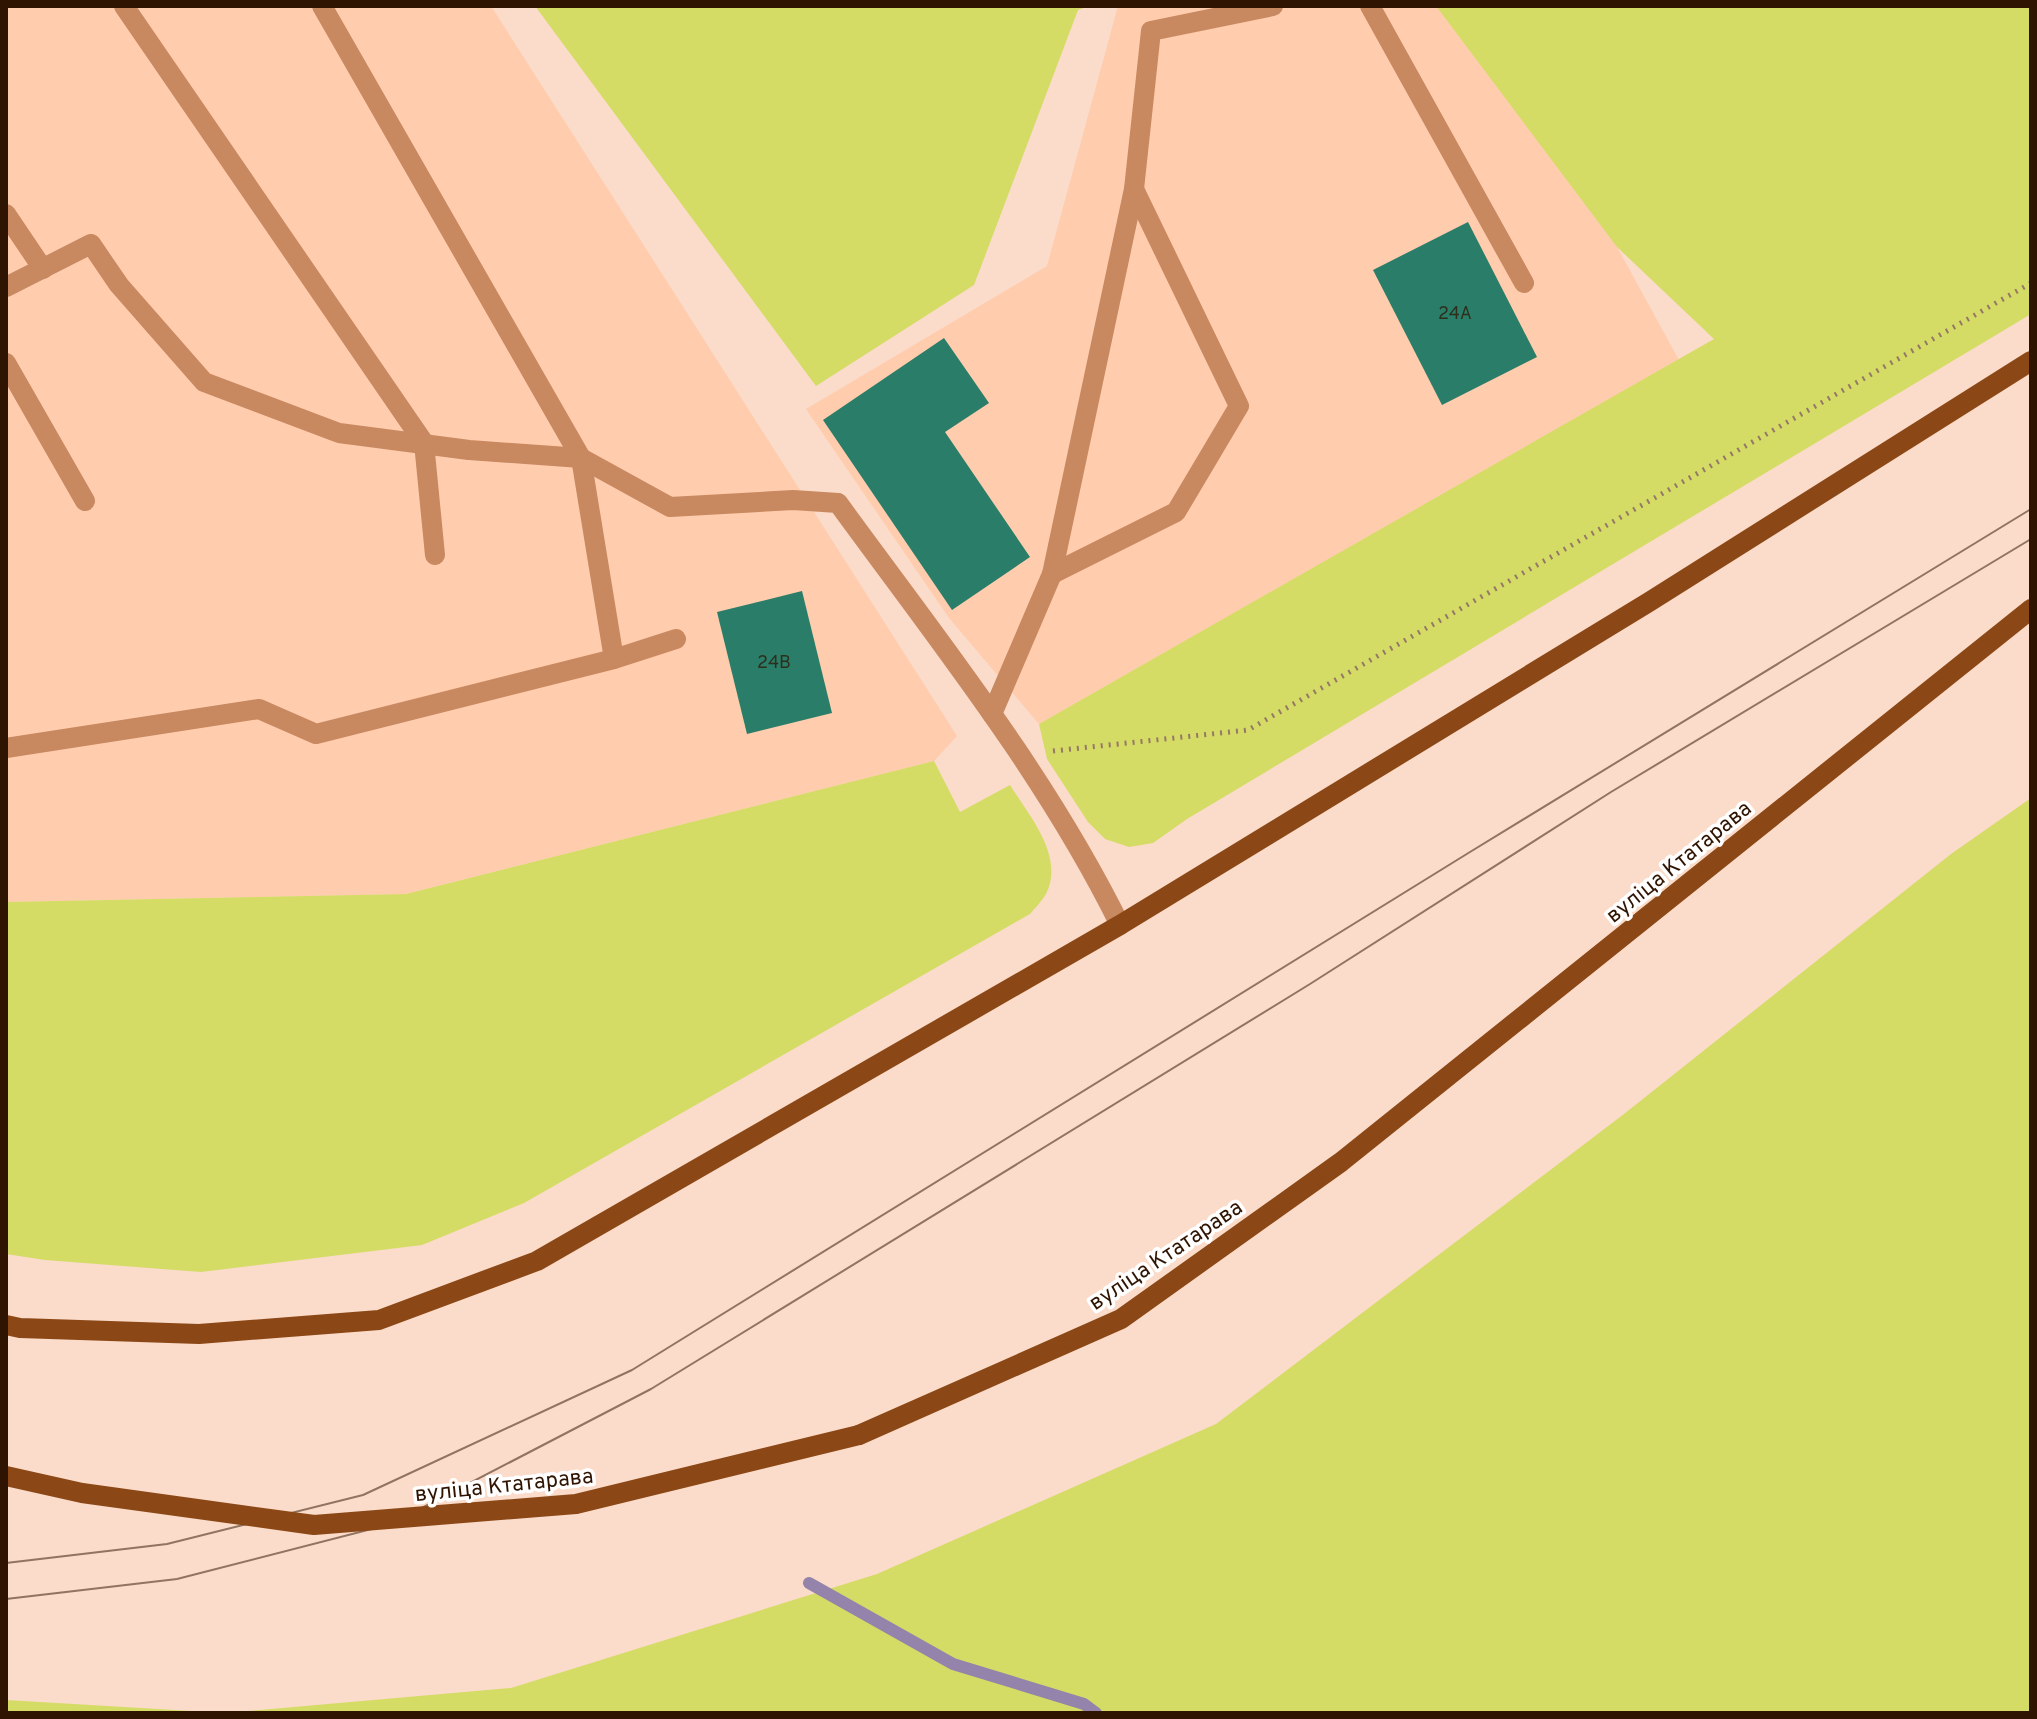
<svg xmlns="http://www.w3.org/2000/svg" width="2037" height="1719" viewBox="0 0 2037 1719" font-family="Overpass,sans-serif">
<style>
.built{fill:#ffccad}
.green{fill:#d4dc66}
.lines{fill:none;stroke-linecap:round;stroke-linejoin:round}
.stream{stroke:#9483ab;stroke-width:12}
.building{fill:#2a7d68}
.path{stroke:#967866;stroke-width:5;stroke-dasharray:2 6;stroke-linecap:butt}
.minor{stroke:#c88860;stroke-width:20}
.major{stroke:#8b4816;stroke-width:20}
.tram{stroke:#917361;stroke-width:2}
.major-bridge{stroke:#8b4816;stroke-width:20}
.labels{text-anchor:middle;stroke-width:7;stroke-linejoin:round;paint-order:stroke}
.number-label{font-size:18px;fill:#2e2e1c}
.street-label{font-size:22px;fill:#301402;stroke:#fff}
</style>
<rect width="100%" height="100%" fill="#fbdbc9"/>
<g class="built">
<path d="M6,6H491L957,736L934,761L406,894L6,902Z"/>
<path d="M1118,6H1485L1679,360L1039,724L949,618L806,409L1047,266Z"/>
</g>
<g class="green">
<path d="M535,6H1089L1078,10L974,285L816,386Z"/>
<path d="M1436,6H2031V314L1187,819L1153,843L1129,847L1105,839L1088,822L1047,759L1039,724L1714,339L1617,247Z"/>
<path d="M934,761L960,812L1010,785C1029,816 1065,856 1046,894C1042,901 1035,908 1030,914L524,1203L422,1245L201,1272L45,1260L6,1254V902L406,894Z"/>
<path d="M2031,798V1713H6V1700L225,1713L511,1688L877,1574L1216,1424L1624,1114L1951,854Z"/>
</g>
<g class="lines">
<path class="stream" d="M809,1583L953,1664L1084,1704L1096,1713"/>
</g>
<g class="building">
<path d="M1468,222L1537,357L1442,405L1373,270Z"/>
<path d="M944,338L989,403L945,432L1030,557L952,610L823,420Z"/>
<path d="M802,591L832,713L747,734L717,612Z"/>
</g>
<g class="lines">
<path class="path" d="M1053,751L1248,730L2031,283"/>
<g class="minor">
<path d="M124,6L424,443L435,555"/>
<path d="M322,6L581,458L614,659"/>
<path d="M1370,6L1524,283"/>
<path d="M6,214L43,269"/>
<path d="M6,287L91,244L119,285L204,382L339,433L469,450L581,458L670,507L793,500L838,503C937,639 1045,773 1120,925"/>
<path d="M6,363L85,501"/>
<path d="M1052,574L1176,512L1239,406L1134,189"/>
<path d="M992,714L1052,574L1134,189L1151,31L1273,6"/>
<path d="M6,748L259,709L316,734L614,659L676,639"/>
</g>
<g class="major">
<path d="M6,1325L20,1328L199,1334L379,1320L537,1261L1120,925L1649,602L2031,361"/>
<path d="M859,1435L1121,1319L1341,1162L2031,609"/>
</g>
<g class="tram">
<path d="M6,1563L167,1544L363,1495L632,1370L1470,852L2031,509"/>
<path d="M6,1599L177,1579L391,1524L651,1389L1310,984L1611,792L2031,539"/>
</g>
<path class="major-bridge" d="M6,1476L82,1493L314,1525L576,1504L859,1435"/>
</g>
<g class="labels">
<g class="number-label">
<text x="1455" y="319">24А</text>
<text x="774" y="668">24В</text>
</g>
<g class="street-label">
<text transform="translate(1678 861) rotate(-39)" y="8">вуліца Ктатарава</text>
<text transform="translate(1165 1254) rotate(-34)" y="8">вуліца Ктатарава</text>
<text transform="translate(504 1484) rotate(-6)" y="8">вуліца Ктатарава</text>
</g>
</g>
<rect width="2037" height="1719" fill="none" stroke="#301402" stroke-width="16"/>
</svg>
